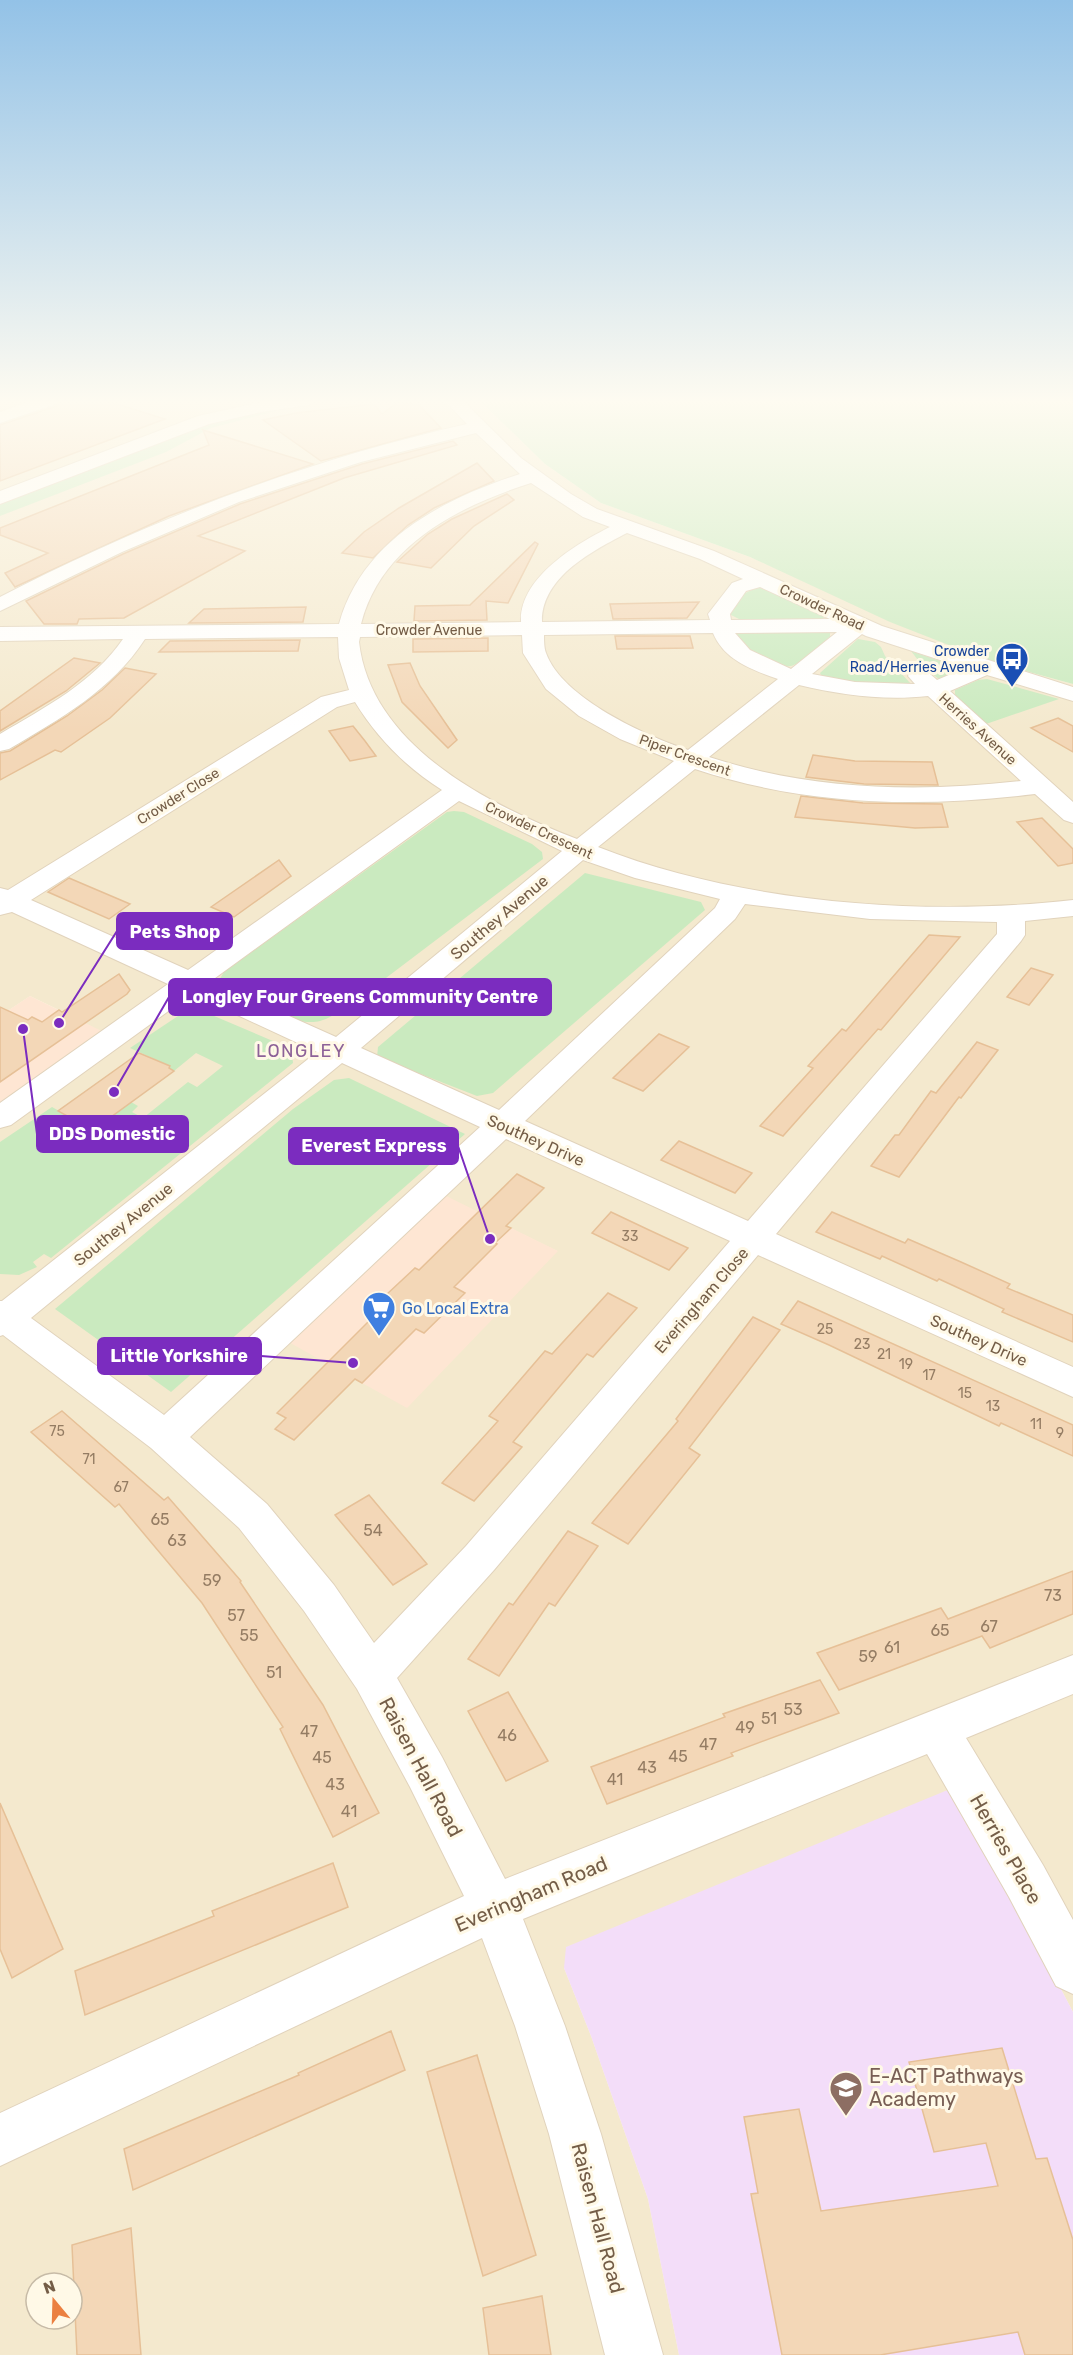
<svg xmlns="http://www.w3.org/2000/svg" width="1073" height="2355" viewBox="0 0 1073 2355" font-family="Rubik,sans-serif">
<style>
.residential{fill:#f4e9ce;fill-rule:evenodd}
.commercial{fill:#fee6d3}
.education{fill:#f3ddf9}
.green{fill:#caeabf}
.building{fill:#f3d7b7;stroke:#e6c097;stroke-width:1.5}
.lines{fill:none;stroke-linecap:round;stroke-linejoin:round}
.minor-casing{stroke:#e1d3bc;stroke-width:2}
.minor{fill:#fff;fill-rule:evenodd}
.labels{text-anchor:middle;stroke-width:6;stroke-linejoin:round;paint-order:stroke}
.far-street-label{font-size:14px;fill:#745d47;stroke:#fff9e7}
.far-transit-label{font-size:14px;fill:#164399;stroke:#fff9e7;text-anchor:end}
.number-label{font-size:14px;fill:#947c63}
.street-label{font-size:16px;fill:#745d47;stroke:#fff9e7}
.shop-label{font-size:16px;fill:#366cbe;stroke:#fff9e7;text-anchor:start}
.near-number-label{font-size:16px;fill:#947c63}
.neighbourhood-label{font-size:18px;letter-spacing:1.5px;fill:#8d6298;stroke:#fff9e7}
.near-street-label{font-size:20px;fill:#745d47;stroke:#fff9e7}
.near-education-label{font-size:20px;fill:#785e54;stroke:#fff9e7;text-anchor:start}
.leader{fill:none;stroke:#7b2cbf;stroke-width:2}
.callout-dot{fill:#7b2cbf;stroke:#fff9e7;stroke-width:2}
.callout{fill:#7b2cbf;stroke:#7b2cbf;stroke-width:2}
.callout-label{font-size:18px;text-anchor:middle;font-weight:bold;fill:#fff}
</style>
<rect width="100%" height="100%" fill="#fdf6e0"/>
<path class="residential" d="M0,400H479L545,464L601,503L750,557L992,662L1073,684V2012L955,1787L564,1968L591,2036L648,2199L679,2355H0V1118L84,1022L30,996L0,1016ZM432,1190L557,1251L276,1334ZM36,2283H72V2319H36Z"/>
<g class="commercial">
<path d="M30,996L114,1037L0,1118V1016Z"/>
<path d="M432,1189L558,1251L407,1408L276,1335Z"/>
</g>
<path class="education" d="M955,1787L1073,2012V2355H679L648,2199L591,2036L564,1968L566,1947Z"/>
<g class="green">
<path d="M479,400H1073V684L992,662L890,622L750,557L601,503L545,464Z"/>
<path d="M283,407L284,409L211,428L166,452L0,516V504L203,424Z"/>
<path d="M758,587L767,588L821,613L824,618L818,620L743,621L729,614L741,595Z"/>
<path d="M824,630L830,633V638C821,645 800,664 791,666C774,669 747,648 735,638L738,633L746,631Z"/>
<path d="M858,639L875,642L881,647L885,656L911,684L860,685L822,677L820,673Z"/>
<path d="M911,651L964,669L939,679L924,668Z"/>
<path d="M987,679L1059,699L986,724L955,696V690L978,680Z"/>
<path d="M454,811L464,812L532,844L542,852L543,859L345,1009C337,1013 328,1019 320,1021C294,1028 237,999 218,982L224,972L447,812Z"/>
<path d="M585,873L701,902L705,910L493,1093L477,1096L377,1057L378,1047Z"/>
<path d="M200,1010L287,1047L292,1054L293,1063L51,1258L44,1254L33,1262L37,1267L19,1275L0,1274V1142L52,1107L93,1130L131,1102L138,1106L132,1112L143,1118L188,1082L197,1087L223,1066L196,1053L174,1071L169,1068L170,1066L130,1048L181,1014Z"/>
<path d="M349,1078L465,1134L171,1392L55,1309L293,1109L334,1080Z"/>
</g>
<g class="building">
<path d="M60,400H104L165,419L0,481V425L57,406Z"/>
<path d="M398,402L419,405L441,428L321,461L263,420L296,413L374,404L382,414Z"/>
<path d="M203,430L313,464L169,516L15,587L5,573L48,553L0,535V528L209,445Z"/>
<path d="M453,441L457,445L344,478L198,536L245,551L124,618L79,619L77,624H44L26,601L123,554L240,504L362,464Z"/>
<path d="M477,463L494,481L434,508L408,525L373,558L342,553L364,532L399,508Z"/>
<path d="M507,494L514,500L474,526L431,568L397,562L428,534L452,519Z"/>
<path d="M535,542L538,544L508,603L486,601L487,620L414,621L415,606L470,605Z"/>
<path d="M699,602L687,618L613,619L610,604Z"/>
<path d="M306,607L303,622L189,623L204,609Z"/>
<path d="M615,636H690L693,648L617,649Z"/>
<path d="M488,638V651L413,652V639Z"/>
<path d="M300,640L298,651L159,652L170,641Z"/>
<path d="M74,658L100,663L66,691L0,731V711Z"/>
<path d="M410,663L420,686L457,740L448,748L402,702L388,665Z"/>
<path d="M125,668L156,674L110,718L61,752L55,750L0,780V753L10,751L67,716L102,690Z"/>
<path d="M1058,718L1073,726V752L1031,728Z"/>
<path d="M353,726L365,741L376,756L350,761L329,731Z"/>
<path d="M813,755L855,761L932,762L938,785L864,784L806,777Z"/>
<path d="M801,796L863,803L942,804L948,827L915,828L795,817Z"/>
<path d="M1042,818L1073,849V863L1058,866L1017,822Z"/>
<path d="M279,860L291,876L234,917L211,907Z"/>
<path d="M69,878L83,884L130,904L109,919L48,892Z"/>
<path d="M929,935L960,937L881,1030L878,1029L783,1136L760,1126L813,1068L808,1066L842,1029L846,1031Z"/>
<path d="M1031,968L1053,975L1029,1005L1007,997Z"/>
<path d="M119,974L130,990L127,994L0,1082V1007L28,1020L32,1017L42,1022L59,1010L62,1012Z"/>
<path d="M659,1034L689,1047L643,1091L613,1078Z"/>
<path d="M977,1042L998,1050L961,1098L959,1097L899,1177L871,1166L895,1135H899L931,1091L936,1093Z"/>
<path d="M139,1053L170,1066L169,1068L174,1071L93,1130L58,1111Z"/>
<path d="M679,1141L752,1173L735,1193L661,1160Z"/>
<path d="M517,1174L544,1188L506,1226L511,1228L495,1243L497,1244L454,1287L465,1293L424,1333L416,1329L362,1383L355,1379L294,1440L275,1429L286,1418L277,1413L392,1298L386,1295L415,1268L419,1270Z"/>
<path d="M611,1212L649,1230L688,1248L669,1270L592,1233Z"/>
<path d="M832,1212L905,1243L908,1239L961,1262L1010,1284L1007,1288L1073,1315V1342L1002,1312L1004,1309L939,1279L937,1281L882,1256L880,1259L816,1232Z"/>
<path d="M608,1293L637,1308L593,1357L587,1354L513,1442L522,1447L474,1501L442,1483L498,1421L489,1416L514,1387L545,1351L552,1354Z"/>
<path d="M798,1301L1073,1425V1456L1001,1423L999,1426L829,1345L781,1324Z"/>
<path d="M753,1317L780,1330L689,1448L700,1455L628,1544L592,1523L678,1421L676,1419Z"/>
<path d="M62,1411L164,1500L168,1497L241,1581L240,1582L323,1705L379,1813L333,1837L280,1729L283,1727L202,1603L119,1504L115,1507L31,1432Z"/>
<path d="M369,1495L427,1564L393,1585L335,1515Z"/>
<path d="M568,1531L598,1546L555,1606L549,1603L499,1676L468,1659L509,1603L513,1605Z"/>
<path d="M1073,1571V1614L990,1648L982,1636L839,1690L817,1653L941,1608L948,1619Z"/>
<path d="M820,1680L839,1713L731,1753L733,1756L607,1804L591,1767L725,1717L723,1714Z"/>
<path d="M508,1692L548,1761L506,1781L468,1711Z"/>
<path d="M0,1803L63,1949L12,1978L0,1949Z"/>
<path d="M333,1863L348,1907L85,2015L75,1971L214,1916L212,1911Z"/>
<path d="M391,2031L405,2070L133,2190L124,2149L299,2075L298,2073Z"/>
<path d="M1002,2048L1036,2159L1047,2158L1073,2240V2355H1025L1018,2332L880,2355H782L751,2194L758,2193L744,2117L799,2109L821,2211L998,2186L986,2143L934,2152L909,2062Z"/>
<path d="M477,2055L536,2255L483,2276L427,2072Z"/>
<path d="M131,2228L141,2355H77L72,2245Z"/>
<path d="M542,2296L551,2355H489L483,2308Z"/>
</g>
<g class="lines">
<g class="minor-casing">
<g id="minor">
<path d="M33,400H58L56,404L0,423V412Z"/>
<path d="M271,400H317L309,405L261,412L209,424L0,504V491L198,416Z"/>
<path d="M444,400H462L521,458L571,494L597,509L714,551L882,626L1073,687V701L987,675L950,691L1073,802V823L1064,820L1035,794C920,808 806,806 695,769L598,847C740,903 922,917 1073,900V916L1025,921V935L1021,941L776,1234L1073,1367V1397L758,1255L494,1570L397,1678L442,1757L505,1879L1073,1655V1694L966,1738L1043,1865L1073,1920V1994L1056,1986L1009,1897L927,1754L523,1919L565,2026L601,2134L663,2355H605L549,2134L515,2026L482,1938L0,2166V2113L464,1896L410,1787L357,1689L304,1611L239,1528L151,1448L3,1335L0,1336V1301H2L317,1052L192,994L11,1125L0,1128V1103L168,984L12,912L0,915V888L8,890L321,697L349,690L339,658L338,637L145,639C112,690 60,719 9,749L0,751V734C44,708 94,682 123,639L0,641V627L339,624C362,540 443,499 520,474L476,433L361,462L239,502L122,552L0,611V597C149,520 303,461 467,424ZM531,483L583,517L610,527C576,544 519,578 521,622L361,624C381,545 459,506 531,483ZM627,533L700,559L743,579L732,583L708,614L710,620L542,622C541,577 594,550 627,533ZM760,587L830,619L731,620L730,614L746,591ZM837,632L791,669L750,650L735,633ZM713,633C724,660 752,670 778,679L688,750C646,736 562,698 546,653C544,648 544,640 544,635ZM862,634L866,636L965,668L937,680C928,672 923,668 911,671L908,676L915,684H913L855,682L812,674ZM522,635L523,653L546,689L579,716L620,739L674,761L577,839C489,805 371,746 359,642L360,637ZM799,685C841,695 885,701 928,696L1021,781C916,793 810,790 709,757ZM355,702C377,738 407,768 442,790L188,970L31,900L337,707ZM459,801L562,851L336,1037L211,981ZM583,860L635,878L720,899L715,908L499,1110L361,1048ZM745,904L870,919L997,922V934L748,1221L525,1121L735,919ZM342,1063L480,1127L164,1415L31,1318ZM506,1139L730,1241L466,1546L374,1643L334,1585L267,1504L190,1437Z"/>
</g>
</g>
<use href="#minor" class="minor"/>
</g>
<linearGradient id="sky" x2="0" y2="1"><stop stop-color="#93c2e7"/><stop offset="0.55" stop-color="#fefbf1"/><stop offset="1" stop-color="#fefbf1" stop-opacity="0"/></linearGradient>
<rect width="1073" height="730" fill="url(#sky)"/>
<defs>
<g id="bus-pin" transform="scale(1.725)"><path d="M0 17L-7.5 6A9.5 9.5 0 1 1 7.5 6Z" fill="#1a4fb4" stroke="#fff9e7"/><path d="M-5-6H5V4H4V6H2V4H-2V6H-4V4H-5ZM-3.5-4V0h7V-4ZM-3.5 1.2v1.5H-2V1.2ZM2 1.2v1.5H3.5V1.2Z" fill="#fff"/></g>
<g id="supermarket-pin" transform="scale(1.725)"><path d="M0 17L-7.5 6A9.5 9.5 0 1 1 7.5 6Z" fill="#3f7fe0" stroke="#fff9e7"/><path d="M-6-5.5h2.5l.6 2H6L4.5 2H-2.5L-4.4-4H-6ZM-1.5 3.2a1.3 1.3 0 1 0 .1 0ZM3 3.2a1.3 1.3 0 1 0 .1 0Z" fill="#fff"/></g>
<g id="school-pin" transform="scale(1.725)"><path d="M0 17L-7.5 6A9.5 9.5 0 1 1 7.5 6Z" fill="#8d6e63" stroke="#fff9e7"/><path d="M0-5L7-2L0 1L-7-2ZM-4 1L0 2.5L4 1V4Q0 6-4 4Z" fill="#fff"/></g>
</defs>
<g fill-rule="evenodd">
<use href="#bus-pin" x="1012" y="659"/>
<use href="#supermarket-pin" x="379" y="1308"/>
<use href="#school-pin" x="846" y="2088"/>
</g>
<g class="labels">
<g class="far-street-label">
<text transform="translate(822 607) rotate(25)" y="5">Crowder Road</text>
<text x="429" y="635">Crowder Avenue</text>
<text transform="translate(978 729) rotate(42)" y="5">Herries Avenue</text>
<text transform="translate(685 755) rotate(20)" y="5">Piper Crescent</text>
<text transform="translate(178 796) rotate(-32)" y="5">Crowder Close</text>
<text transform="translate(539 830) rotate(25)" y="5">Crowder Crescent</text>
</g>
<g class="far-transit-label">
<text x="989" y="656">Crowder<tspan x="989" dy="16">Road/Herries Avenue</tspan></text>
</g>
<g class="number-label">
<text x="630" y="1241">33</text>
<text x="825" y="1334">25</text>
<text x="862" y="1349">23</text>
<text x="884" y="1359">21</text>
<text x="906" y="1369">19</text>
<text x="929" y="1380">17</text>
<text x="965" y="1398">15</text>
<text x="993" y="1411">13</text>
<text x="1036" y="1429">11</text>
<text x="57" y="1436">75</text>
<text x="1060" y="1438">9</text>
<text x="89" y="1464">71</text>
<text x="121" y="1492">67</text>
</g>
<g class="street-label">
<text transform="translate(499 917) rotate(-40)" y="6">Southey Avenue</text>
<text transform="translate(536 1140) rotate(24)" y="6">Southey Drive</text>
<text transform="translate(123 1224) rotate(-39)" y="6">Southey Avenue</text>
<text transform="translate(701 1300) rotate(-49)" y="6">Everingham Close</text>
<text transform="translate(979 1340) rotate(24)" y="6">Southey Drive</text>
</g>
<g class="shop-label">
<text x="402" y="1314">Go Local Extra</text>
</g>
<g class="near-number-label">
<text x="160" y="1525">65</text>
<text x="373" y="1536">54</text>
<text x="177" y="1546">63</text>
<text x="212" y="1586">59</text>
<text x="1053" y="1601">73</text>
<text x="236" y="1621">57</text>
<text x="989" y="1632">67</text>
<text x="940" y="1636">65</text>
<text x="249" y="1641">55</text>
<text x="892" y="1653">61</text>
<text x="868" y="1662">59</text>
<text x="274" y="1678">51</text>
<text x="793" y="1715">53</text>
<text x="769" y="1724">51</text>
<text x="745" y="1733">49</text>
<text x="309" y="1737">47</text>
<text x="507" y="1741">46</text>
<text x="708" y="1750">47</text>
<text x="678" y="1762">45</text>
<text x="322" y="1763">45</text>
<text x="647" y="1773">43</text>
<text x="615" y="1785">41</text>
<text x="335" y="1790">43</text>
<text x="349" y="1817">41</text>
</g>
<g class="neighbourhood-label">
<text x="301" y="1057">LONGLEY</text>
</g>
<g class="near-street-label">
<text transform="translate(421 1767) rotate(62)" y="7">Raisen Hall Road</text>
<text transform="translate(1006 1849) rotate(60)" y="7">Herries Place</text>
<text transform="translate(531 1894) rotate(-23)" y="7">Everingham Road</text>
<text transform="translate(598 2218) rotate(75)" y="7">Raisen Hall Road</text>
</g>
<g class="near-education-label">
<text x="869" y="2083">E-ACT Pathways<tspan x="869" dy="23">Academy</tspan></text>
</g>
</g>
<path class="leader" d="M59 1023L117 931M114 1092L169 997M23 1029L37 1134M490 1239L458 1146M353 1363L261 1356"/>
<g class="callout-dot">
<circle cx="59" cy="1023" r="6"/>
<circle cx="114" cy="1092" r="6"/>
<circle cx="23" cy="1029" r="6"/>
<circle cx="490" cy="1239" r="6"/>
<circle cx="353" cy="1363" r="6"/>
</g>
<g class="callout">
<rect x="117" y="913" width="115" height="36" rx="6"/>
<rect x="169" y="979" width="382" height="36" rx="6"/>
<rect x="37" y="1116" width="151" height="36" rx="6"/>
<rect x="289" y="1128" width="169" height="36" rx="6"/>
<rect x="98" y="1338" width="163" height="36" rx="6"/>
</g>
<g class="callout-label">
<text x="175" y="938">Pets Shop</text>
<text x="360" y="1003">Longley Four Greens Community Centre</text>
<text x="112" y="1140">DDS Domestic</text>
<text x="374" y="1152">Everest Express</text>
<text x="179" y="1362">Little Yorkshire</text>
</g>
<g transform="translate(54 2301) rotate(341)"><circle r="28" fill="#fff9e7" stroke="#c7bba7" stroke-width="1.5"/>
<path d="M0-4.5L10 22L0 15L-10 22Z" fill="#eb8041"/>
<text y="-9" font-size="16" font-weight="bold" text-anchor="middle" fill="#745d47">N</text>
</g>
</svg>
